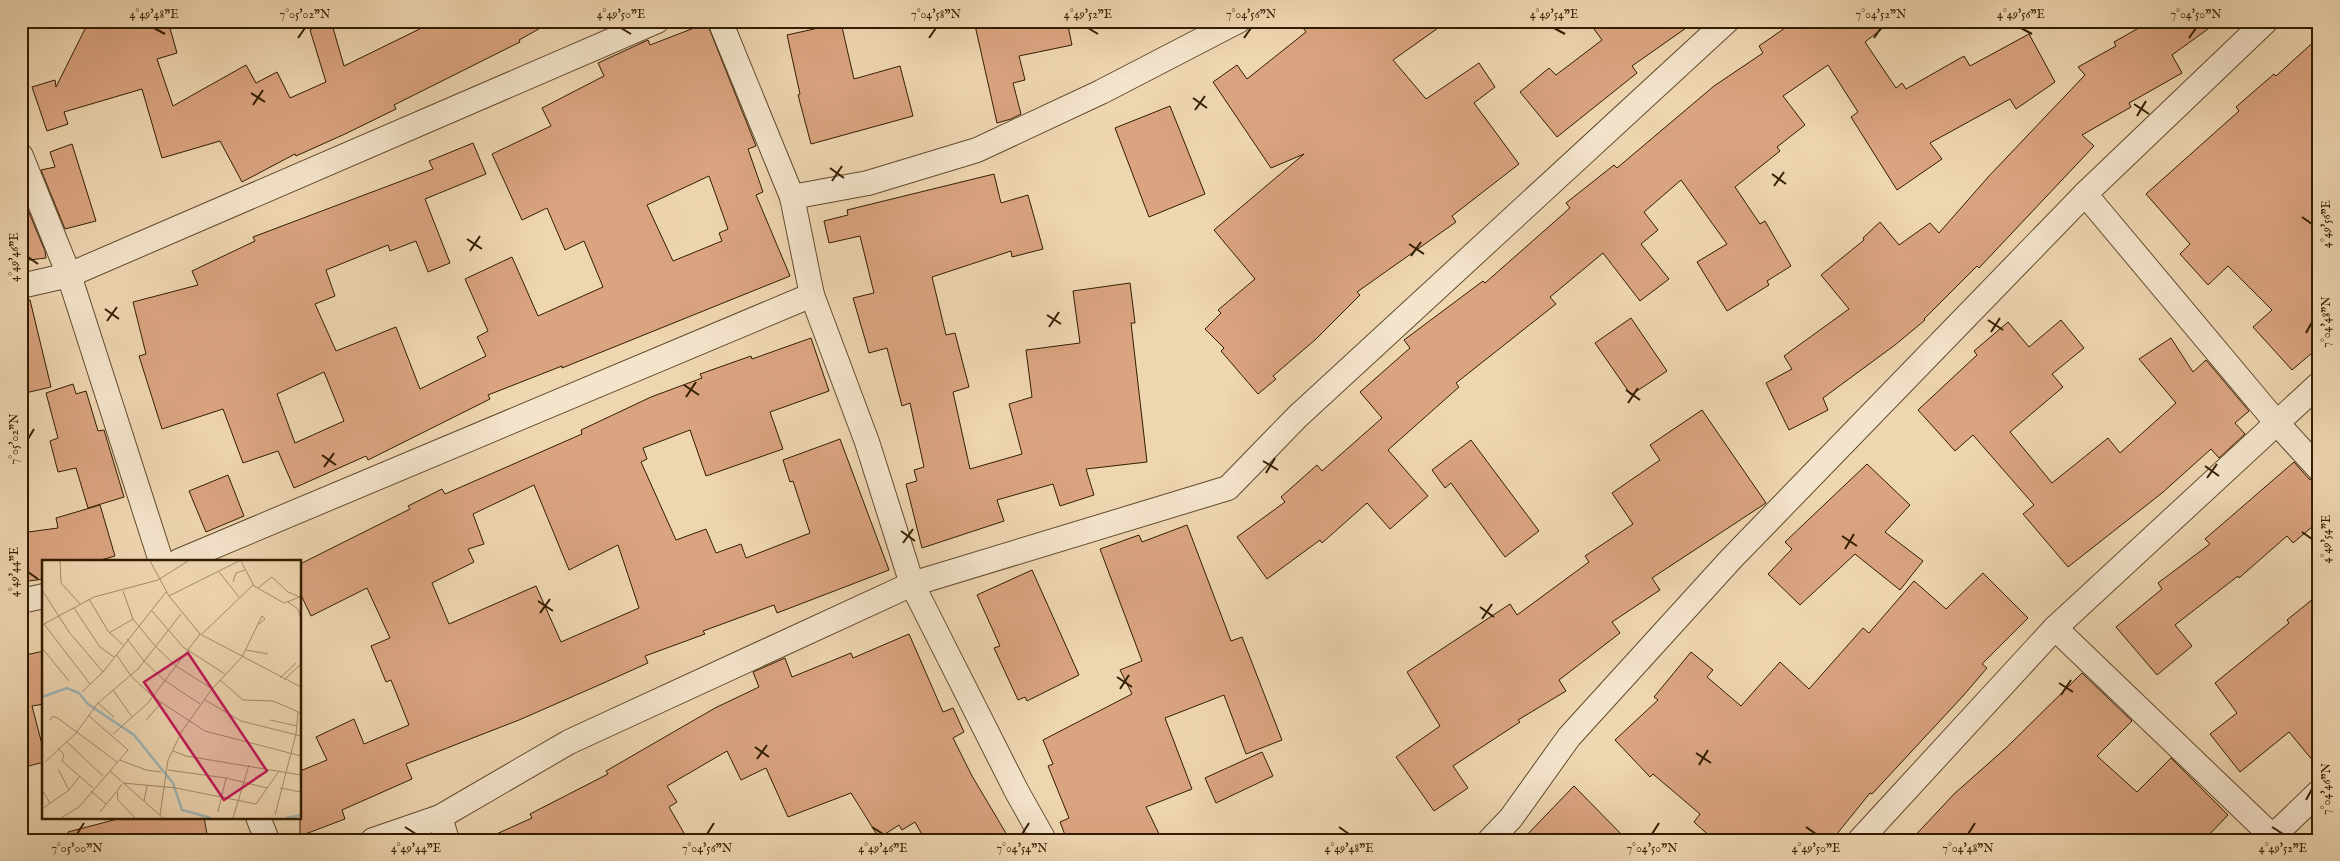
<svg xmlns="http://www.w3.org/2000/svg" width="2340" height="861" viewBox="0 0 2340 861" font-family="'IM FELL English',serif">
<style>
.building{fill:#daa480;stroke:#331d00;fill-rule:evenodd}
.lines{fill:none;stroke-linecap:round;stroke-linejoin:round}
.street-casing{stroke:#624b2c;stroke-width:26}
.street{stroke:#f4e4cc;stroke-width:24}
.ticks{fill:none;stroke:#331d00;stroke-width:2}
.inset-river{fill:none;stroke:#9fb6b8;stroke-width:2.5}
.inset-road{fill:none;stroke:#a38c6a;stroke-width:1}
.view{fill:#c2185b;fill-opacity:0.15;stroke:#c2185b;stroke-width:2.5}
.inset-edge{fill:none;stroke:#331d00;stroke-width:2.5}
.neatline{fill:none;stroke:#331d00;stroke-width:2}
.ticks-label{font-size:12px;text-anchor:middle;fill:#331d00}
</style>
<rect width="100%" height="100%" fill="#eed6b1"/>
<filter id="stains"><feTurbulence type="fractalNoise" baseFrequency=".004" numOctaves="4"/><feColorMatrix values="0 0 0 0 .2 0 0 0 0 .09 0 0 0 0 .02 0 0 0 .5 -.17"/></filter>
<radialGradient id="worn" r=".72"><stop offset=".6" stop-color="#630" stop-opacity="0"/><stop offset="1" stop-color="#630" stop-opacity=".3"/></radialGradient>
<g class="building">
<path d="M89,21H168L177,53L157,59L173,106L246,65L256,83L277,72L290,98L326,82L310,30L325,21H331L344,66L436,21H553L519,40L520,42L394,105L396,109L345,134L296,156L295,154L242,182L220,141L162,158L142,89L64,112L68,124L47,131L32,87L55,80L56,87Z"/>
<path d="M974,21H1067L1072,45L1019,56L1025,80L1013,83L1021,114L1011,119L997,123Z"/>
<path d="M1298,21H1448L1393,60L1426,99L1479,63L1495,87L1474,103L1519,164L1452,216L1456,222L1357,292L1360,295L1316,339L1273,376L1276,379L1258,394L1221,351L1224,348L1205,329L1221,313L1218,310L1255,279L1214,230L1304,154L1271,168L1213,82L1237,65L1247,79L1306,32Z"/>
<path d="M1588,21H1696L1632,66L1637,73L1557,137L1520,92L1549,68L1556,75L1602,40Z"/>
<path d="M1795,21H1892L1865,42L1896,88L1902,83L1906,89L1964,56L1970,66L2029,34L2055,82L2016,109L2010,99L1930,143L1942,159L1897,190L1851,117L1858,112L1828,65L1783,96L1805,125L1777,147L1780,151L1735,187L1760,224L1765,221L1791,266L1767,281L1769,285L1727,311L1697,262L1727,244L1681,180L1644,212L1658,230L1641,244L1669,279L1640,301L1603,253L1550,297L1556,304L1456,383L1459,387L1388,450L1428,496L1390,529L1367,503L1322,543L1320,540L1267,579L1237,537L1285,502L1281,497L1317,465L1322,471L1382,418L1360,392L1410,348L1404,340L1483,281L1485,283L1570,208L1566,203L1614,165L1617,168L1714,86L1763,53L1759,46Z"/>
<path d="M2151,21H2219L2172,55L2182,73L2129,103L2131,107L2082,135L2094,146L1979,268L1977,266L1924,319L1925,320L1895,345L1823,398L1828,410L1789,430L1766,383L1792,369L1784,356L1849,309L1821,275L1864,240L1863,238L1880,222L1899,245L1930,223L1939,233L1989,176L2085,75L2078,67L2116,46L2114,42Z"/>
<path d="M707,23L756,146L748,149L763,192L756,195L790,276L562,368V366L488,395L490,399L368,460L366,456L294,488L278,451L243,463L223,409L162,429L139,356L146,354L133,302L198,285L192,271L255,241L253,237L433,169L429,161L473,143L486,174L425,199L450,263L428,272L416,241L390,251L388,245L326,270L335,296L315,304L336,351L396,327L420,389L486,356L477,337L488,331L465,279L512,257L538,316L603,287L584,241L565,250L547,208L522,220L492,154L551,126L542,108L604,76L598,63L648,40L650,45ZM709,176L728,229L719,233L722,241L673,261L647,205ZM324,372L344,421L295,443L277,394Z"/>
<path d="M841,23L854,79L900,66L913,116L811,144L798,95L800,94L787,35Z"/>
<path d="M2319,37V347L2292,370L2253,327L2272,310L2228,266L2208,285L2180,254L2190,244L2146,194L2239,111L2236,107L2274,74L2276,76Z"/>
<path d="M1170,106L1205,194L1149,217L1115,128Z"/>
<path d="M72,144L96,221L65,229L41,170L55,167L50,152Z"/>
<path d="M994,174L1001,203L1028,195L1043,249L1012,257L1011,251L932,277L946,335L955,333L969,387L953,392L970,469L1022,454L1009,404L1032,397L1026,350L1080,343L1073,291L1130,283L1135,323H1131L1147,462L1086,469L1094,495L1060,506L1053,484L997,500L1004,521L922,548L906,484L917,481L914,470L924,467L910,403L902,406L887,348L869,353L853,298L874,293L860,236L829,243L824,221L848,215L847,210Z"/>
<path d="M21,193L45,251L46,258L21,261Z"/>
<path d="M30,300L51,387L21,394V301Z"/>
<path d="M1631,318L1667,371L1631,395L1595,343Z"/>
<path d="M2061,320L2084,348L2052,374L2063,387L2010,432L2052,483L2108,438L2120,453L2176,403L2139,359L2171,338L2193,372L2206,360L2249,411L2235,423L2245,434L2219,458L2211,449L2162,493L2068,567L2023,514L2034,505L1973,435L1955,451L1918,410L1977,355L1974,351L2008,322L2029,347Z"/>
<path d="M811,338L829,391L770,412L783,449L706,476L690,430L643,448L647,459L641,462L676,540L706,529L716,553L741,544L746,558L810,533L793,481L790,482L783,460L840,439L889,570L777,613L774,605L703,631L705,634L645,656L648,663L599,685L519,720L406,764L412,779L342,810L345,819L300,836V771L327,760L316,737L354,719L364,744L409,725L391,680L386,682L371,646L390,638L367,588L311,616L300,593V564L410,509L408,506L442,489L445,494L582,434L581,430L651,397L702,378L700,374L751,356L752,359ZM534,485L569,570L618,545L639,608L561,642L536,586L449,624L432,583L474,562L468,549L484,544L473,514Z"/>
<path d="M73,384L76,394L86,391L98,431L104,430L124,497L88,508L76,468L58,472L50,441L58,438L46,393Z"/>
<path d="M1702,410L1766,503L1652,578L1660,590L1612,622L1620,633L1559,680L1566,691L1518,720L1520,722L1453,766L1468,788L1434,811L1396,757L1440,726L1407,672L1510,604L1517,615L1589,562L1585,556L1633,524L1612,493L1660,460L1650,445Z"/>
<path d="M1471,440L1539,531L1505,557L1451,483L1445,488L1432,470Z"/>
<path d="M2294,462L2309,479L2319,482V521L2293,543L2287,536L2239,578L2238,576L2175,625L2192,646L2157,675L2116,627L2162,589L2158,583L2210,544L2205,539Z"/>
<path d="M1867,464L1910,505L1885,532L1923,561L1900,590L1855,554L1800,605L1768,574L1792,549L1785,542Z"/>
<path d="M228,475L244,516L206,532L189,491Z"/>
<path d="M100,505L115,556L97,561H44V579L21,582V533L58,528L56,518Z"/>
<path d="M1187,525L1231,641L1242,637L1282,740L1246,754L1224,695L1165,718L1192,789L1146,807L1162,840H1067L1060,822L1069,818L1048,766L1053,764L1043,740L1132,694L1120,670L1142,661L1100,549L1139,535L1142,542Z"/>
<path d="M1032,570L1079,675L1027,701L1025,697L1018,700L994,648L1000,646L977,595Z"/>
<path d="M1983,573L2028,618L1982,664L1987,668L1963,696L1872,794L1870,793L1832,840H1714L1694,822L1700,814L1653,774L1650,777L1615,740L1658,700L1654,697L1691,652L1713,670L1707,677L1741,706L1780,662L1809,689L1863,628L1869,633L1914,581L1946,609Z"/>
<path d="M2319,594V768L2289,732L2240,772L2210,734L2237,713L2215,683L2289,623L2287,620Z"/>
<path d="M909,634L943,712L953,708L964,732L953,738L972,776L1010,840H925L915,822L902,830L899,825L879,838L851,793L788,817L766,768L741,780L727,751L667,786L677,802L669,807L688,840H483L532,818L530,814L608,774L606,771L715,708L759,687L753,672L785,658L792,677L851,653L853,658Z"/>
<path d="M44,651V704L32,706L44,752V762L21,768V656Z"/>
<path d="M2082,673L2132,721L2097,756L2137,792L2171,758L2228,815L2204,840H1911L1954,794L2007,747Z"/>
<path d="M1262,752L1273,776L1216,803L1205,778Z"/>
<path d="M1574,786L1627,840H1522Z"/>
<path d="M125,817H204L208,840H70L68,832Z"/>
</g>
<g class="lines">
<g class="street-casing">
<g id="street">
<path d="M720,21L792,197L812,295L867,442L912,584L1017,792L1044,840"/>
<path d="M21,156L69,275L161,561"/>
<path d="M2085,194L2276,422L2319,469"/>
<path d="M792,197L868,183L977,150L1101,92L1238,21"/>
<path d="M21,286L69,275L657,21"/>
<path d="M179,561L812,295"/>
<path d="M21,601L44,596"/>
<path d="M2055,628L2276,840"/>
<path d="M258,817L267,840"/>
<path d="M440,817L447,840"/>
<path d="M373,840L440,817L569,742L912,584L1228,488L1297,417L1727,21"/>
<path d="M1490,840L1511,818L1569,737L1731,559L2085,194L2266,21"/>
<path d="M1860,840L2055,628L2319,384"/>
<path d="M2269,840L2319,792"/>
</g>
</g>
<use href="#street" class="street"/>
</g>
<path class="ticks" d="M154,28L165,34M621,28L631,34M1088,28L1098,34M1554,28L1565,34M2021,28L2032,34M298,38L305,28M929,38L936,28M1244,38L1251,28M1874,38L1881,28M2189,38L2196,28M251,93L265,102M1193,98L1207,108M2134,104L2149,114M253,105L263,90M1195,110L1205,96M2137,116L2146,101M830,168L844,178M1772,174L1786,184M832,181L842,166M1774,186L1784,172M2302,217L2312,224M467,239L482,249M1409,244L1424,254M470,251L480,236M1411,256L1421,242M28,257L38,264M105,309L119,319M1047,315L1061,324M1988,320L2003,330M107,321L117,307M1049,327L1059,312M1991,332L2000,318M2306,333L2312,322M684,385L699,395M1626,390L1640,400M686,397L696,382M1628,403L1638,388M28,439L34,429M322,455L336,465M1263,461L1278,470M2205,466L2219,476M324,467L334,453M1266,473L1275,458M2207,478L2217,464M901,531L915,541M2302,532L2312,539M1842,536L1857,546M903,543L913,529M1845,549L1854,534M28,572L38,579M538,601L553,611M1480,607L1494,617M540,613L550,599M1482,619L1492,604M1117,677L1132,687M2059,683L2073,692M1120,689L1129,675M2061,695L2071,680M755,747L769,757M1696,753L1711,763M757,759L767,745M1699,765L1708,750M2306,800L2312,789M405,827L416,834M872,827L883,834M1339,827L1349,834M1806,827L1816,834M2272,827L2283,834M77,834L84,823M707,834L714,823M1022,834L1029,823M1652,834L1659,823M1968,834L1975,823"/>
<g transform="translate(42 560)">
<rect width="259" height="259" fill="#eed6b1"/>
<path class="inset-river" d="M0,137L25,128L37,133L46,144L92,175L131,223L140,250L169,258M244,258L259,255"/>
<path class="inset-road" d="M18,1L19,23L38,44M108,1L127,36L158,74L259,127M199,1L212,26L242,43L258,37M177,12L197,37M191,22L194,13L203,10M216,28L230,17L246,32L258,37M0,30L27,72L61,112M81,31L91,59L113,86L134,106L169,128M127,36L197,1M47,39L66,71L81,85M246,42L256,49L259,59M32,48L58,87L72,97M110,51L141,87L183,114M2,64L48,124M0,65L52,37L116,20L146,1M67,73L91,59M160,74L211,25M85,79L102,101L122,120L158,144M0,88L27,121M204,90L226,94M74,94L89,116L111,137L163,171L259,196M238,118L254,103M178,120L201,140L231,141L259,153M242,120L259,104M71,130L90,157M40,132L61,112L124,32M163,140L199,161L259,176M56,143L72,157M8,160L11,156L17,159L75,202M104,160L119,143M228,160L255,166M71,174L106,143L158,74M24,181L61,216M17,189L22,195L20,201L51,228M131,191L144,196L259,215M78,200L104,210L119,212M3,202L34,173L56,143L96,109L139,54M16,209L27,230M126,210L184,218L225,228M68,211L121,258M81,223L134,228L214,244L237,211M80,224L75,231L76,240L93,258M238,228L259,232M0,230L8,243M49,231L64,244M102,241L105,226M0,249L27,230L38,216M58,252L74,232M176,252L184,218M118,255L126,200L140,171L170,129L200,97L220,56L223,59L217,64M233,255L254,174L256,152M19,258L37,247L86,190L46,155M191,258L207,205"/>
<path class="view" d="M146,93L225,211L182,240L102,122Z"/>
<rect width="259" height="259" class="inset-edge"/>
</g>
<rect width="2340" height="861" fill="none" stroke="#eed6b1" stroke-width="55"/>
<rect x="28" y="28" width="2284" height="806" class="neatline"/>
<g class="ticks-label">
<text x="154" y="18">4°49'48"E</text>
<text x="305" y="18">7°05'02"N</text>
<text x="621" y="18">4°49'50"E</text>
<text x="936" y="18">7°04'58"N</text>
<text x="1088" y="18">4°49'52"E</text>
<text x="1251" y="18">7°04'56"N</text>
<text x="1554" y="18">4°49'54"E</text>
<text x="1881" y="18">7°04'52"N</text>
<text x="2021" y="18">4°49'56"E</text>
<text x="2196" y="18">7°04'50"N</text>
<text transform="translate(2326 224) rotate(-90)" y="4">4°49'56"E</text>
<text transform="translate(14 257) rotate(-90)" y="4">4°49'46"E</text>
<text transform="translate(2326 322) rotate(-90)" y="4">7°04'48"N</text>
<text transform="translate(14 439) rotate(-90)" y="4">7°05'02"N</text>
<text transform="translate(2326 539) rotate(-90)" y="4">4°49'54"E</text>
<text transform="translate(14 572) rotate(-90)" y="4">4°49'44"E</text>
<text transform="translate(2326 789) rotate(-90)" y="4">7°04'46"N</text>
<text x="77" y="852">7°05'00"N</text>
<text x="416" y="852">4°49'44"E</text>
<text x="707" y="852">7°04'56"N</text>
<text x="883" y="852">4°49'46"E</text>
<text x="1022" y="852">7°04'54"N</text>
<text x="1349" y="852">4°49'48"E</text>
<text x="1652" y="852">7°04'50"N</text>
<text x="1816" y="852">4°49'50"E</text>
<text x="1968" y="852">7°04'48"N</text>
<text x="2283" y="852">4°49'52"E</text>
</g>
<rect width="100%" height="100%" filter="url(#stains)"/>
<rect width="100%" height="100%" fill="url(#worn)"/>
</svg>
